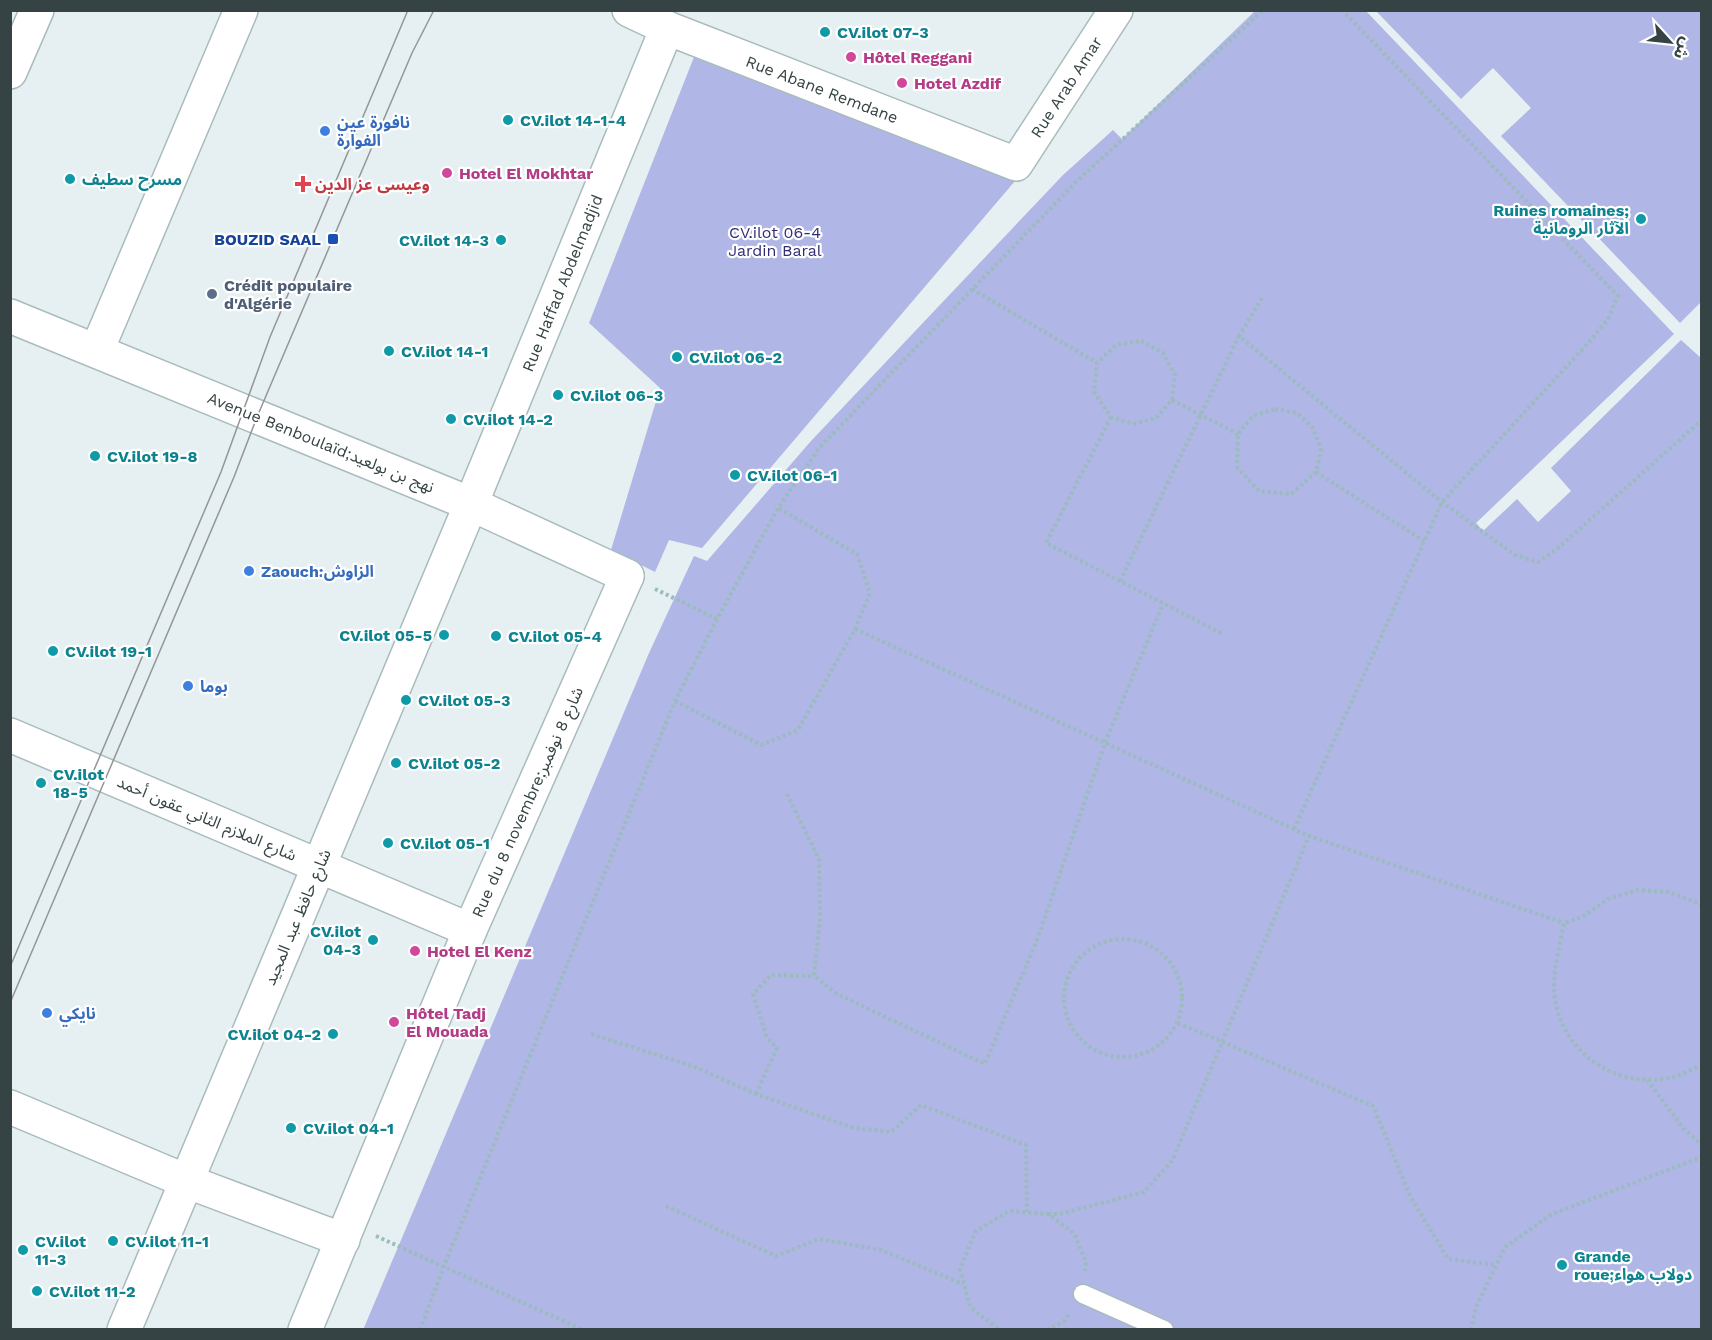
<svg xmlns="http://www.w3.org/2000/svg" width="1712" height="1340" viewBox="0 0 1712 1340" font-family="'Work Sans','Noto Sans Arabic',sans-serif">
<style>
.green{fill:#b0b6e5}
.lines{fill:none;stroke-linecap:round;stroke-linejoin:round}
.service-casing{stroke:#a9bbbd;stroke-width:21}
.minor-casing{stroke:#a9bbbd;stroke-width:36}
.tertiary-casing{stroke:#a9bbbd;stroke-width:36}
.path{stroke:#9bbbbe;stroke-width:4;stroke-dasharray:3 3;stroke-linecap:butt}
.service{stroke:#fff;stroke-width:18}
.minor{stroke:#fff;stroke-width:33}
.tertiary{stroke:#fff;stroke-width:33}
.tram{stroke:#959595;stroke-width:1.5}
.culture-dot{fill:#0f9aa8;stroke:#fff;stroke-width:2}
.hotel-dot{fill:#d1479c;stroke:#fff;stroke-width:2}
.shop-dot{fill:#3f7fe0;stroke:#fff;stroke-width:2}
.health-dot{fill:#e0444e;stroke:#fff;stroke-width:2}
.transit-dot{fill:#1a4fb4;stroke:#fff;stroke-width:2}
.service-dot{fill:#5c6f8a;stroke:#fff;stroke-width:2}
.labels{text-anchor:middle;stroke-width:4.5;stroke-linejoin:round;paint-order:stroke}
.culture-label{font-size:16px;font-weight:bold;fill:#0d838f;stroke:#fff;text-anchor:start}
.hotel-label{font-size:16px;font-weight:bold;fill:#b23c85;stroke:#fff;text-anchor:start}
.street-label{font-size:16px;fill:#354344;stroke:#fff}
.shop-label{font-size:16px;font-weight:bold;fill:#366cbe;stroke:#fff;text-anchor:start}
.health-label{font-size:16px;font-weight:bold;fill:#be3a42;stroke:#fff;text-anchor:start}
.park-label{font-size:16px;fill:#312c73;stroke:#fff}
.transit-label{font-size:16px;font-weight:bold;fill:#164399;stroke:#fff;text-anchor:end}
.service-label{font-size:16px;font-weight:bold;fill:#4e5e75;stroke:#fff;text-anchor:start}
</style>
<rect width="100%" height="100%" fill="#e6f0f2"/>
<g class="green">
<path d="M1255,11H1366L1674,334L1476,523L1483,531L1517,499L1538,522L1571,491L1551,468L1681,340L1701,358V1329L363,1330L649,653L694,556L707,561L811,441L1063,175L1113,130L1122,139Z"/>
<path d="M1376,11H1701V302L1680,323L1501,136L1531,108L1493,68L1461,99Z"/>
<path d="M694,57L1015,181L702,548L669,540L655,572L611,550L660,388L589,323Z"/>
</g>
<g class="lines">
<g class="service-casing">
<path id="service" d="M1083,1294L1164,1330"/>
</g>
<g class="minor-casing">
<g id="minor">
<path d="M629,10L667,28L1016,164L1116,10"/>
<path d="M10,72L37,10"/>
<path d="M97,350L241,10"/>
<path d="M10,735L470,930"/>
<path d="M10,1107L186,1181L343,1240"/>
<path d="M124,1330L471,504L667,28"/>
<path d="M305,1330L470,930L627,576"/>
</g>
</g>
<g class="tertiary-casing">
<path id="tertiary" d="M10,316L471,504L627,576"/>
</g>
<g class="path">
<path d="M972,289L1097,363"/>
<path d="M1262,298L1239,336L1442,502L1515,555L1538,562L1557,549L1702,420"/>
<path d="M1141,341L1163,353L1175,375L1172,400L1156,418L1133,424L1111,417L1094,392L1097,363L1116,345Z"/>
<path d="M1172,400L1238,434"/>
<path d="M1275,409L1297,413L1313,428L1321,450L1316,472L1291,494L1259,491L1237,467L1238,434L1253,416Z"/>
<path d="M1111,417L1046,543L1223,634"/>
<path d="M1316,472L1424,541"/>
<path d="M1120,581L1239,336"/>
<path d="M655,589L717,619"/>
<path d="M855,629L1309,836L1564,923"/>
<path d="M675,701L761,745L798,730L855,629L870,593L857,554L778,508"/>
<path d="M787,794L819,859L820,917L814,976L837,994L985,1064L1037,940L1105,743L1163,604"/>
<path d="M1294,829L1442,502L1590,341L1608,319L1618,296L1342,10"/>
<path d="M1702,906L1698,903L1668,892L1638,890L1608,899L1582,917L1564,923C1559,949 1550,980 1556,1005C1569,1060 1623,1091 1677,1076C1685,1074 1694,1068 1702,1064"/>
<circle cx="1123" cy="998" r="59"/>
<path d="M1178,1023L1373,1106L1410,1196L1448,1259L1496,1265"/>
<path d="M591,1034L695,1067L756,1094L854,1128L891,1132L921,1105L1026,1145L1027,1212"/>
<path d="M1647,1080L1684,1129L1702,1145"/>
<path d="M756,1094L777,1048L767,1038L753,994L771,975L814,976"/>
<path d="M666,1206L776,1256L819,1239L881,1250L963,1284"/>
<path d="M1048,1214H1060L1144,1192L1172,1161L1309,836"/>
<path d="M376,1236L583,1330"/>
<path d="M420,1330L444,1266L675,701L717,619L778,508L820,447L1076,182L1263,10"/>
<path d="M1004,1330L997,1328L970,1307L960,1269L975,1232L1009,1211L1048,1214L1074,1233L1086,1262L1085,1271"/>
<path d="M1047,1330L1064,1321L1070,1313"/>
<path d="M1471,1330L1476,1307L1505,1247L1552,1214L1702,1157"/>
</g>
<use href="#service" class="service"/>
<use href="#minor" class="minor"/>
<use href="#tertiary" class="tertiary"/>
<g class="tram">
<path d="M10,967L221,472L270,337L408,10"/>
<path d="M10,1003L234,477L257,417L412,53L434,10"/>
</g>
</g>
<g class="culture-dot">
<circle cx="825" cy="32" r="6"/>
<circle cx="508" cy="120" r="6"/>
<circle cx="70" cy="179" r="6"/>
<circle cx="1641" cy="219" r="6"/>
<circle cx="501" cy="240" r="6"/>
<circle cx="389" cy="351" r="6"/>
<circle cx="677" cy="357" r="6"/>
<circle cx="558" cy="395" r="6"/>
<circle cx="451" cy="419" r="6"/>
<circle cx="95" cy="456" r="6"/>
<circle cx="735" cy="475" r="6"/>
<circle cx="444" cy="635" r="6"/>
<circle cx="496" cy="636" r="6"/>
<circle cx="53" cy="651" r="6"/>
<circle cx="406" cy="700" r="6"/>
<circle cx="396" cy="763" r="6"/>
<circle cx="41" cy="783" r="6"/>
<circle cx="388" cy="843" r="6"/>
<circle cx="373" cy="940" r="6"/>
<circle cx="333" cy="1034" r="6"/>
<circle cx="291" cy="1128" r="6"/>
<circle cx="113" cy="1241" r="6"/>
<circle cx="23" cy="1250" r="6"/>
<circle cx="1562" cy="1265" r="6"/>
<circle cx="37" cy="1291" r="6"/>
</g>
<g class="hotel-dot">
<circle cx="851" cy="57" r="6"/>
<circle cx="902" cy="83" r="6"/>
<circle cx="447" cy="173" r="6"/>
<circle cx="415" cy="951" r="6"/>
<circle cx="394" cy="1022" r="6"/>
</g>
<g class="shop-dot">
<circle cx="325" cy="131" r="6"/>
<circle cx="249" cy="571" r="6"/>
<circle cx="188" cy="686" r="6"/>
<circle cx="47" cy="1013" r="6"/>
</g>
<path class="health-dot" d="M300 175h6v6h6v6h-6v6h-6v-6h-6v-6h6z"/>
<rect class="transit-dot" x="327" y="233" width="12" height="12" rx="3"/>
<circle class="service-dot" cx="212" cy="294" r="6"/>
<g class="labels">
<g class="culture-label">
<text x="837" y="38">CV.ilot 07-3</text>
<text x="520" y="126">CV.ilot 14-1-4</text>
<text x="82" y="185">مسرح سطيف</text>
<text x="1629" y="216" text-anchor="end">Ruines romaines;<tspan x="1629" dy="18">الآثار الرومانية</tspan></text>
<text x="489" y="246" text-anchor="end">CV.ilot 14-3</text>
<text x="401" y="357">CV.ilot 14-1</text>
<text x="689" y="363">CV.ilot 06-2</text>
<text x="570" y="401">CV.ilot 06-3</text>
<text x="463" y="425">CV.ilot 14-2</text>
<text x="107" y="462">CV.ilot 19-8</text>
<text x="747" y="481">CV.ilot 06-1</text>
<text x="432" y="641" text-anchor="end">CV.ilot 05-5</text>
<text x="508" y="642">CV.ilot 05-4</text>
<text x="65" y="657">CV.ilot 19-1</text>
<text x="418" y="706">CV.ilot 05-3</text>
<text x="408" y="769">CV.ilot 05-2</text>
<text x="53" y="780">CV.ilot<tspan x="53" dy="18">18-5</tspan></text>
<text x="400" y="849">CV.ilot 05-1</text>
<text x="361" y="937" text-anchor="end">CV.ilot<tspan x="361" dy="18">04-3</tspan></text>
<text x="321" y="1040" text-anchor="end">CV.ilot 04-2</text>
<text x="303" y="1134">CV.ilot 04-1</text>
<text x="35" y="1247">CV.ilot<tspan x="35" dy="18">11-3</tspan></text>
<text x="125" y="1247">CV.ilot 11-1</text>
<text x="1574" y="1262">Grande<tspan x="1574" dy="18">roue;دولاب هواء</tspan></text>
<text x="49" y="1297">CV.ilot 11-2</text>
</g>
<g class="hotel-label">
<text x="863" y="63">Hôtel Reggani</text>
<text x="914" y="89">Hotel Azdif</text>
<text x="459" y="179">Hotel El Mokhtar</text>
<text x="427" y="957">Hotel El Kenz</text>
<text x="406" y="1019">Hôtel Tadj<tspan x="406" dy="18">El Mouada</tspan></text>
</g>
<g class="street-label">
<text transform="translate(1066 87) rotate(-57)" y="6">Rue Arab Amar</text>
<text transform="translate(822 89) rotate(21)" y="6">Rue Abane Remdane</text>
<text transform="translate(562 283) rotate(-68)" y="6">Rue Haffad Abdelmadjid</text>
<text transform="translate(321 442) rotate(22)" y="6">Avenue Benboulaïd;نهج بن بولعيد</text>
<text transform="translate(527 802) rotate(-66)" y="6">Rue du 8 novembre;شارع 8 نوفمبر</text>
<text transform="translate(207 818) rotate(23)" y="6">شارع الملازم الثاني عقون أحمد</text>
<text transform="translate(297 917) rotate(-67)" y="6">شارع حافظ عبد المجيد</text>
</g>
<g class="shop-label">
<text x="337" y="128">نافورة عين<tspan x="337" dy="18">الفوارة</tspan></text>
<text x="261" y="577">Zaouch:الزاوش</text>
<text x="200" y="692">بوما</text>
<text x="59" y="1019">نايكي</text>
</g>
<g class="health-label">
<text x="315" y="190">وعيسى عز الدين</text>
</g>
<g class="park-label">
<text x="775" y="238">CV.ilot 06-4<tspan x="775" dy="18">Jardin Baral</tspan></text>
</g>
<g class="transit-label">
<text x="321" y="245">BOUZID SAAL</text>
</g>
<g class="service-label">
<text x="224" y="291">Crédit populaire<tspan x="224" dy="18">d'Algérie</tspan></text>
</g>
</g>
<rect width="1712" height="1340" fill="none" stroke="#354344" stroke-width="24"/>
<g transform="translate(1670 42) rotate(117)" stroke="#ffffff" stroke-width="4.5" paint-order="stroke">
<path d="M0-4.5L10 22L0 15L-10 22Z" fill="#354344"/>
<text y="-9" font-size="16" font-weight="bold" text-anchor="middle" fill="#354344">ش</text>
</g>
</svg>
